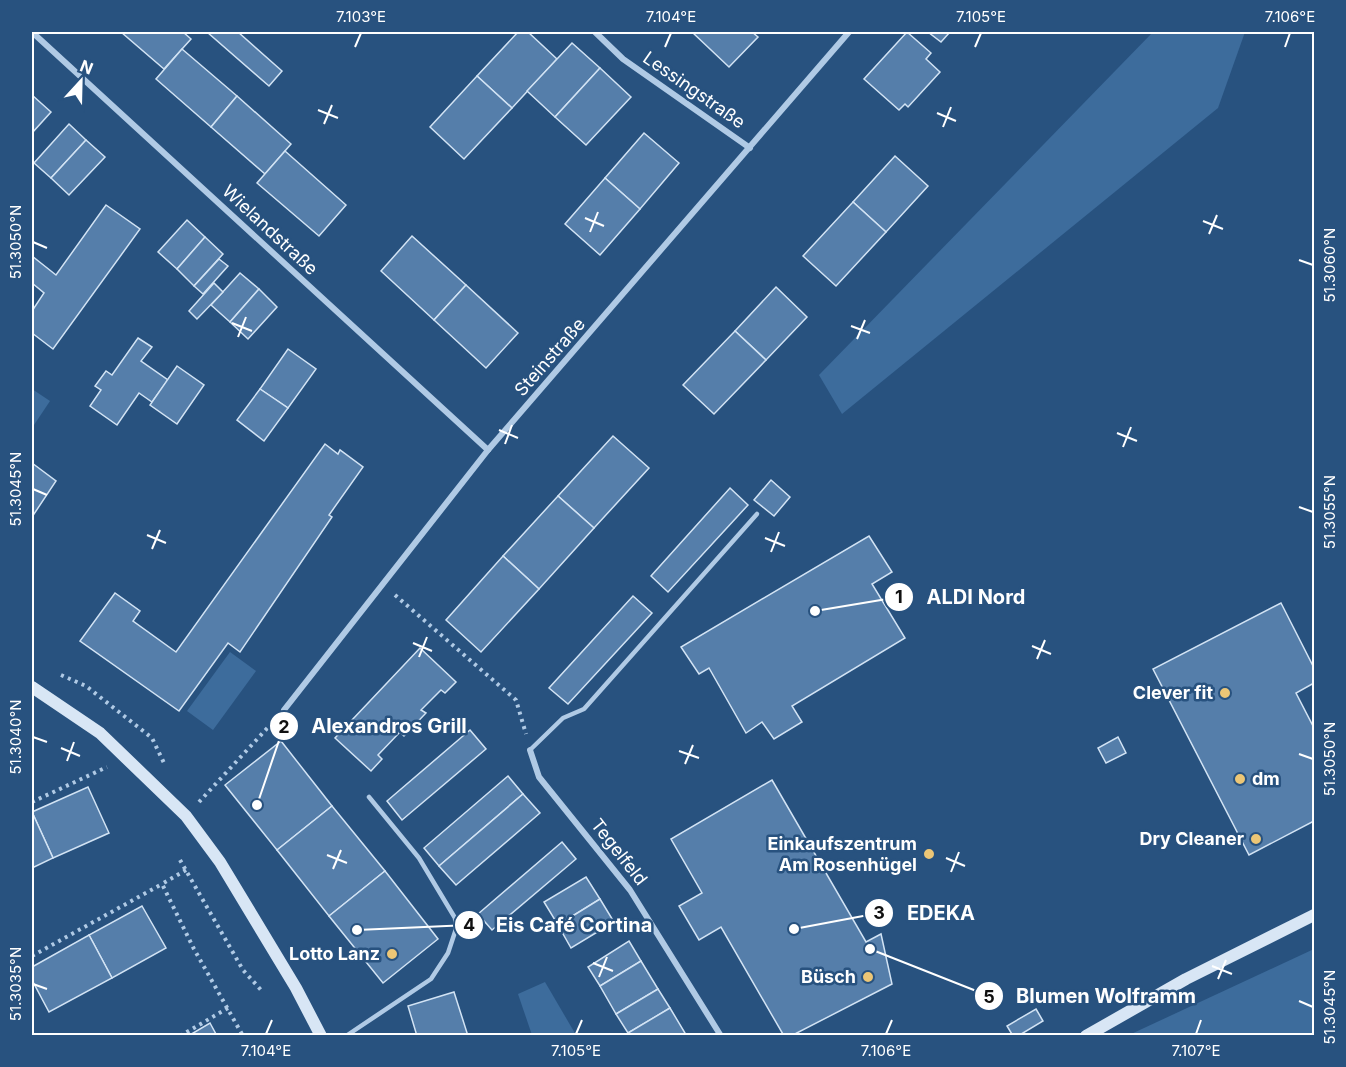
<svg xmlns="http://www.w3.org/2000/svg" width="1346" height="1067" viewBox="0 0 1346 1067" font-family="Inter,sans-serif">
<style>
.green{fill:#3d6c9c}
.building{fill:#557eaa;stroke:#d2e3f4;stroke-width:1.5}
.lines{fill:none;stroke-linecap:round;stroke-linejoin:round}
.path{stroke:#b0cae5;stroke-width:4;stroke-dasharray:3 4.5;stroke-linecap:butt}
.lane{stroke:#b0cae5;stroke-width:4.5}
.street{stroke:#b0cae5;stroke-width:6}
.secondary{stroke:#d8e6f5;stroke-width:12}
.ticks{fill:none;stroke:#fff;stroke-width:2}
.poi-dot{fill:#ecc676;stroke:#28527f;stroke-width:2}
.labels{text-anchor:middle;stroke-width:5;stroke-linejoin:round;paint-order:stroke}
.street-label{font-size:18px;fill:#fff;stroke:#28527f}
.poi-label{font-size:18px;font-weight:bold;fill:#fff;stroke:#28527f;text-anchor:end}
.leader{fill:none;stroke:#fff;stroke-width:2}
.callout-dot{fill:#fff;stroke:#28527f;stroke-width:2}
.mark-label{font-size:18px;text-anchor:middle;font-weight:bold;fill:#111}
.callout-label{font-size:20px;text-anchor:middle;font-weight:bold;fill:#fff;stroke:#28527f;stroke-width:5;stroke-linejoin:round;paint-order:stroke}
.neatline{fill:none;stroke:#fff;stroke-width:2}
.ticks-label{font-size:15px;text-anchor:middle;fill:#fff}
</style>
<rect width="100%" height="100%" fill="#28527f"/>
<g class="green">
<path d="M1153,32H1245L1218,108L842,414L819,375Z"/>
<path d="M32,389L50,401L32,428Z"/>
<path d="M230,652L256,671L213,730L187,711Z"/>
<path d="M1314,949V1035H1129Z"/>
<path d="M545,982L576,1035H532L518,994Z"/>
</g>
<g class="building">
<path d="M121,32H183L191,39L164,69Z"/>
<path d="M207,32H238L282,71L269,86Z"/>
<path d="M518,32H528L557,59L512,108L477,76Z"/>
<path d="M692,32H752L758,37L729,67Z"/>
<path d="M907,32L931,53L926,59L940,72L908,107L905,104L899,110L864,79Z"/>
<path d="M928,32H950L941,42Z"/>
<path d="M572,43L600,68L555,117L527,91Z"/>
<path d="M182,49L237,96L211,127L156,79Z"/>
<path d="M600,68L631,97L586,145L555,117Z"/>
<path d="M477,76L512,108L464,159L430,127Z"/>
<path d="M32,95L51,112L32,133Z"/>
<path d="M237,96L291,144L265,174L211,127Z"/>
<path d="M69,124L86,140L51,178L34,163Z"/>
<path d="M644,133L679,163L640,209L605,178Z"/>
<path d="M86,140L105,157L69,195L51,178Z"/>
<path d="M285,151L346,205L319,236L257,183Z"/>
<path d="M895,156L928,186L886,232L853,202Z"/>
<path d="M605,178L640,209L600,255L565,224Z"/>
<path d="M853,202L886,232L836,286L803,256Z"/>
<path d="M106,205L140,229L53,349L32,333V311L44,293L32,283V256L56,275Z"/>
<path d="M187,220L205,237L177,269L158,252Z"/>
<path d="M412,236L466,285L434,320L381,271Z"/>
<path d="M205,237L223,254L194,286L177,269Z"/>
<path d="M219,259L228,266L203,294L194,286Z"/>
<path d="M240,273L259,289L230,322L211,305Z"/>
<path d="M214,283L223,292L197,319L189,311Z"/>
<path d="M466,285L518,333L486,368L434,320Z"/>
<path d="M776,287L807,317L766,360L735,331Z"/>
<path d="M259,289L277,307L248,339L230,322Z"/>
<path d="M735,331L766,360L714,414L683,385Z"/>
<path d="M138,338L152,347L141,361L168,380L152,402L139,393L117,425L90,406L101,390L95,386L106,371L112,375Z"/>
<path d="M288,349L316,369L288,408L260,389Z"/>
<path d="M177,366L204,385L177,424L150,405Z"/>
<path d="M260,389L288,408L264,441L237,420Z"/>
<path d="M613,436L649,468L594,528L558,496Z"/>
<path d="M325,444L338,454L340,450L363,467L329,515L332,517L240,652L228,643L179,711L80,641L115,593L140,611L133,621L176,652Z"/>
<path d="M32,463L56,481L32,517Z"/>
<path d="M771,480L790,497L774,516L754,500Z"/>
<path d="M730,488L748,505L668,592L651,576Z"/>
<path d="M558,496L594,528L539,589L503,556Z"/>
<path d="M869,536L892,572L872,584L905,638L792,706L802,722L774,739L762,722L746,733L709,668L699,674L681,647Z"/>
<path d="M503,556L539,589L481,652L446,620Z"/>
<path d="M633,596L652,613L568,704L549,688Z"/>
<path d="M1281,603L1314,668V683L1296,693L1314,728V821L1249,855L1153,669Z"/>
<path d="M420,648L456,682L445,693L441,690L421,710L426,713L404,736L400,732L378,755L382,759L371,771L335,738Z"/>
<path d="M470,730L486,749L402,820L387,801Z"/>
<path d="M1118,737L1126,753L1106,763L1098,748Z"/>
<path d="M281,741L332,806L277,850L225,785Z"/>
<path d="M508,776L523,794L439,866L424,848Z"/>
<path d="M772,780L866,942L881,934L892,984L791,1036H784L721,927L699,940L679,906L702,893L671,839Z"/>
<path d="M88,787L109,833L53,858L32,812Z"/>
<path d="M523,794L540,813L456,885L439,866Z"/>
<path d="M332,806L385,871L329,916L277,850Z"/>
<path d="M32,812L53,858L32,868Z"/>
<path d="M562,842L576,859L492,930L478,914Z"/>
<path d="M385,871L438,939L383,983L329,916Z"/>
<path d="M586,877L600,899L558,925L544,902Z"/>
<path d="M600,899L614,922L571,948L558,925Z"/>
<path d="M142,906L166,948L112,978L89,935Z"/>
<path d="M89,935L112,978L49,1012L32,980V967Z"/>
<path d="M629,941L641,961L600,986L588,967Z"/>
<path d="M641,961L658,989L616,1014L600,986Z"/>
<path d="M658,989L670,1008L628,1033L616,1014Z"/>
<path d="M454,992L468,1036H417L408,1006Z"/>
<path d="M670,1008L685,1033L681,1036H630L628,1033Z"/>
<path d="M1036,1009L1043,1021L1018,1036H1013L1007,1026Z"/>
<path d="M210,1023L217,1036H188Z"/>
</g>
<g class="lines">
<g class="path">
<path d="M395,595L516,700L526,734"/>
<path d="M61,675L86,686L152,738L165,765"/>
<path d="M32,802L107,767"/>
<path d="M199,802L273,722"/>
<path d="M180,860L243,970L261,990"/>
<path d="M186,870L162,884L194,949L243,1036"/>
<path d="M32,956L162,884"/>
<path d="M180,1036L228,1008"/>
</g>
<g class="lane">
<path d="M530,750L563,718L584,709L757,514"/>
<path d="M346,1036L431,979L448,953L456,929L455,918L419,858L369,797"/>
</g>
<g class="street">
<path d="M32,32L488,450"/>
<path d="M595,32L623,59L750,148"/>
<path d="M284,710L488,450L849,32"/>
<path d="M530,750L539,777L630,890L721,1036"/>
</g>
<g class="secondary">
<path d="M32,687L100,733L186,816L220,862L296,988L321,1036"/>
<path d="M1086,1036L1186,979L1314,915"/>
</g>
</g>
<path class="ticks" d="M355,47L361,33M665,47L671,33M975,47L981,33M1285,47L1290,33M318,110L338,118M937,113L956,121M324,124L332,105M943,127L951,107M585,218L604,226M1203,221L1223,229M590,232L598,212M1209,234L1217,215M33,242L47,248M1299,260L1313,265M232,323L252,331M851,326L870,333M238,337L246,317M857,339L865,320M499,430L518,438M1117,433L1137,441M505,444L512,425M1123,447L1131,427M33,489L47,495M1299,507L1313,512M147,535L166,543M765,538L785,546M152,549L160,530M771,552L779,532M413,643L432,651M1032,646L1051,654M419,657L427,637M1037,659L1045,640M33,737L47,742M61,748L80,756M679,751L699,758M1299,754L1313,759M67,761L74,742M685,764L693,745M327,855L347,863M946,858L965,866M333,869L341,850M951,872L959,852M593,963L613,971M1212,966L1232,974M599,977L607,957M1218,979L1226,960M33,984L47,989M1299,1001L1313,1007M266,1034L272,1020M576,1034L582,1020M886,1034L892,1020M1196,1034L1201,1020"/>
<g class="poi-dot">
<circle cx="1225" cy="693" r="6"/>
<circle cx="1240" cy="779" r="6"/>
<circle cx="1256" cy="839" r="6"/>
<circle cx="929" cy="854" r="6"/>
<circle cx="392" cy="954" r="6"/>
<circle cx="868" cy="977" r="6"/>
</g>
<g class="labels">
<g class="street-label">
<text transform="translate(694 90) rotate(35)" y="6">Lessingstraße</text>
<text transform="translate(270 230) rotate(43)" y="6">Wielandstraße</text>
<text transform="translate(550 357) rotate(-49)" y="6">Steinstraße</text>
<text transform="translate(619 852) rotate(52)" y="6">Tegelfeld</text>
</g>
<g class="poi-label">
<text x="1213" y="699">Clever fit</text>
<text x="1252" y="785" text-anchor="start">dm</text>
<text x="1244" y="845">Dry Cleaner</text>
<text x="917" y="850">Einkaufszentrum<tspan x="917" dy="21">Am Rosenhügel</tspan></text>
<text x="380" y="960">Lotto Lanz</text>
<text x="856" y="983">Büsch</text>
</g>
</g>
<path class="leader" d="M815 611L899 597M257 805L284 726M794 929L879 913M357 930L469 925M870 949L989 996"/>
<g class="callout-dot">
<circle cx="815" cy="611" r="6"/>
<circle cx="257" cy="805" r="6"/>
<circle cx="794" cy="929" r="6"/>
<circle cx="357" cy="930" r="6"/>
<circle cx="870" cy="949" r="6"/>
<circle cx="899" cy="597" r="15"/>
<circle cx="284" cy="726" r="15"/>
<circle cx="879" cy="913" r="15"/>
<circle cx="469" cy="925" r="15"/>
<circle cx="989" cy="996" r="15"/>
</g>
<g class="mark-label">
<text x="899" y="603">1</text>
<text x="284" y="733">2</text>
<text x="879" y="919">3</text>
<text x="469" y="931">4</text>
<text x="989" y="1003">5</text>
</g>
<g class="callout-label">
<text x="976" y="604">ALDI Nord</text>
<text x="389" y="733">Alexandros Grill</text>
<text x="941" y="920">EDEKA</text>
<text x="574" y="932">Eis Café Cortina</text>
<text x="1106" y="1003">Blumen Wolframm</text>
</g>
<rect width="1346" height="1067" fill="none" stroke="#28527f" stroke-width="66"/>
<g transform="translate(81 81) rotate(22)" stroke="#28527f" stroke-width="4.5" paint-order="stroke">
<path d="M0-4.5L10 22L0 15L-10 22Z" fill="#ffffff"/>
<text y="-9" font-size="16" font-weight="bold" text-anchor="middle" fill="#ffffff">N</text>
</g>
<rect x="33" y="33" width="1280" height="1001" class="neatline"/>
<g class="ticks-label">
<text x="361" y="22">7.103°E</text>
<text x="671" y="22">7.104°E</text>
<text x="981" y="22">7.105°E</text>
<text x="1290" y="22">7.106°E</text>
<text transform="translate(16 242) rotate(-90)" y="5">51.3050°N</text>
<text transform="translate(1330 265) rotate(-90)" y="5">51.3060°N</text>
<text transform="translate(16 489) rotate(-90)" y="5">51.3045°N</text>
<text transform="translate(1330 512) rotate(-90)" y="5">51.3055°N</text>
<text transform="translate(16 737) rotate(-90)" y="5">51.3040°N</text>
<text transform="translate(1330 759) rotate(-90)" y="5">51.3050°N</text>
<text transform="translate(16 984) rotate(-90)" y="5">51.3035°N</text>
<text transform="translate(1330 1007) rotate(-90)" y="5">51.3045°N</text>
<text x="266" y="1056">7.104°E</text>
<text x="576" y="1056">7.105°E</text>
<text x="886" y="1056">7.106°E</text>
<text x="1196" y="1056">7.107°E</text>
</g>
</svg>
